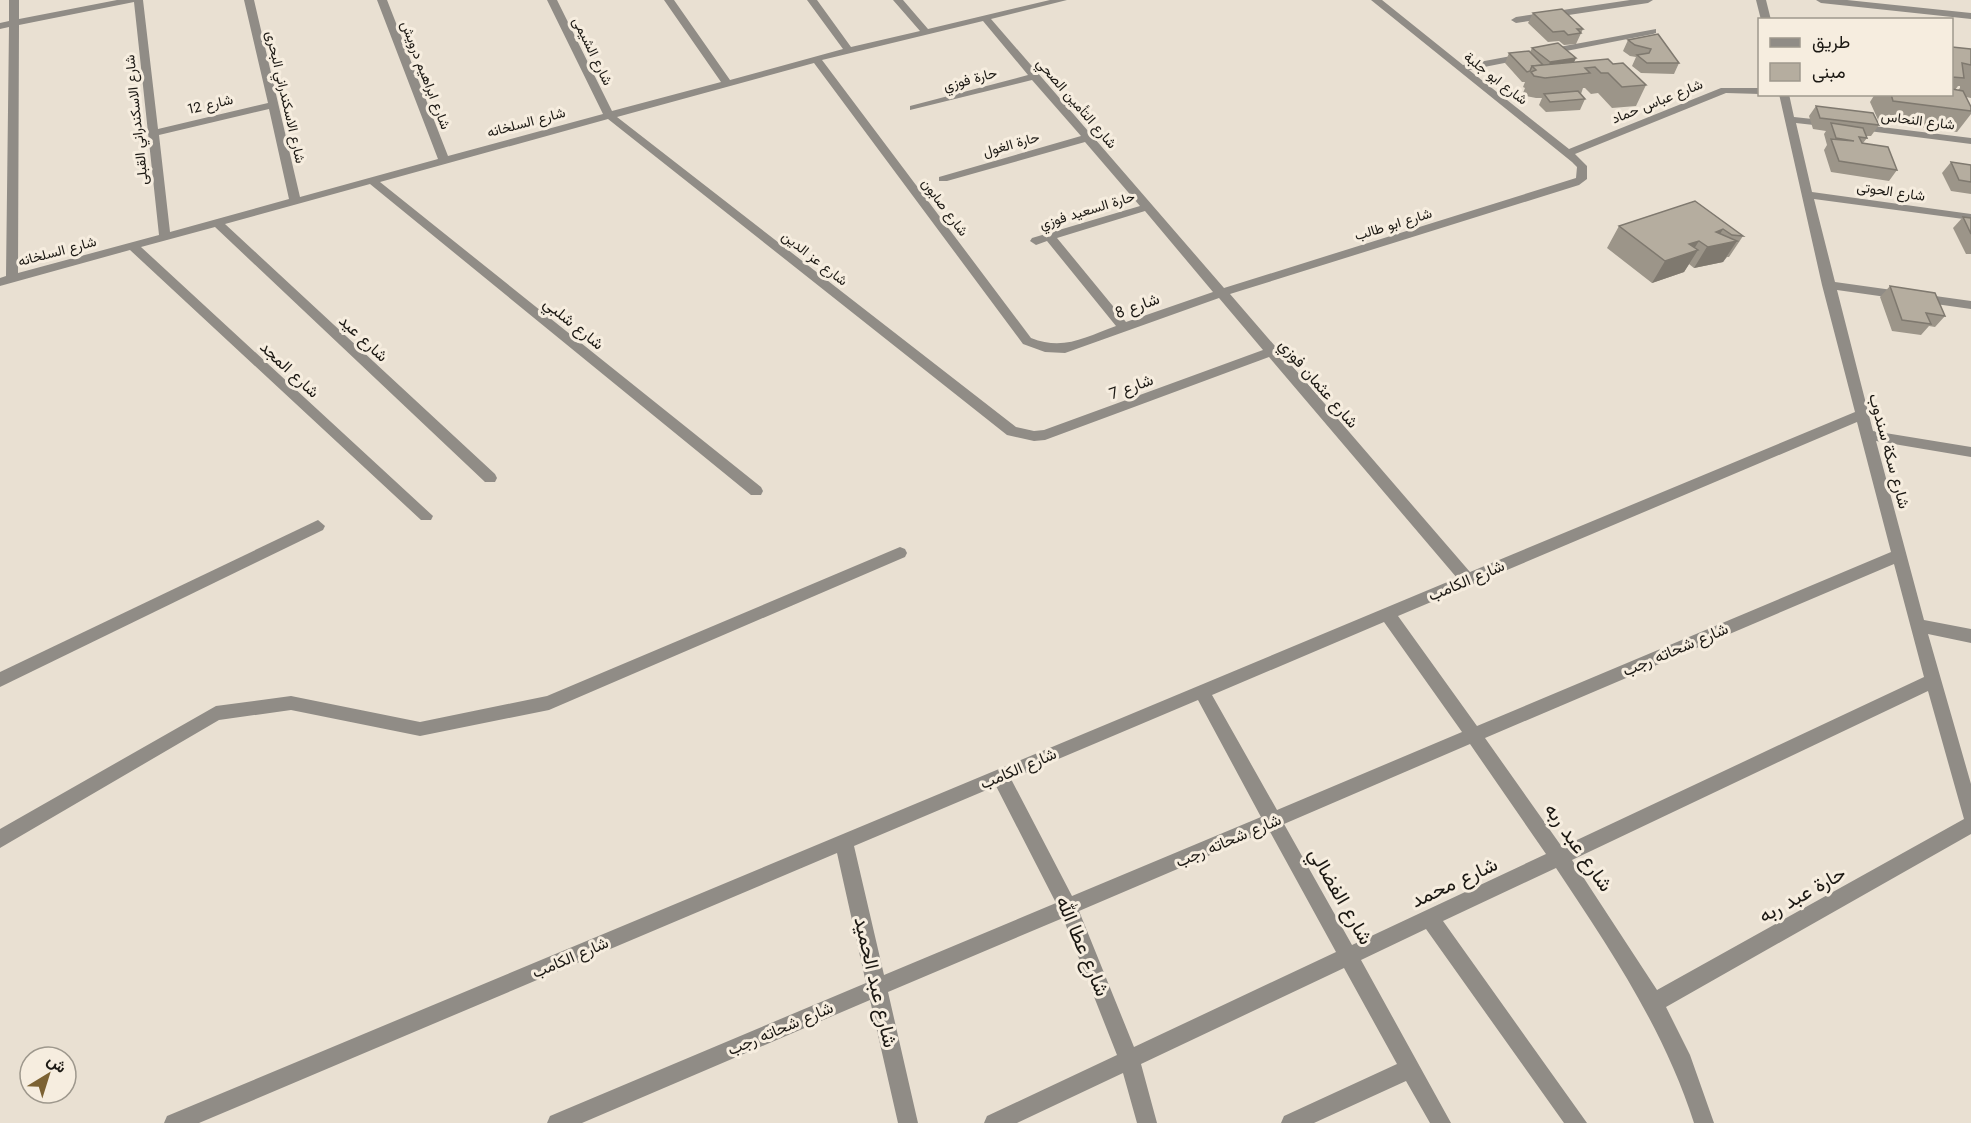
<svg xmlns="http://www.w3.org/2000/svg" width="1971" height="1123" viewBox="0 0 1971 1123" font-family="Jost,Vazirmatn,sans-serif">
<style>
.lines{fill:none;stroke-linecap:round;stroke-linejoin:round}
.minor{fill:#908c86;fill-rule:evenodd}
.wall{fill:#9c9589;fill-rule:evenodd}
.shaded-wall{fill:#7f796f}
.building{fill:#b5ad9f;stroke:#7f796f;stroke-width:1.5}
.labels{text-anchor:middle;stroke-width:6;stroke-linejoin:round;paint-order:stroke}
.far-street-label{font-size:14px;fill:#1b1813;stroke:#f6eddf}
.street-label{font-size:16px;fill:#1b1813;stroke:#f6eddf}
.near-street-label{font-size:20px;fill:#1b1813;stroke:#f6eddf}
</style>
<rect width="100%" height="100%" fill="#e9e0d2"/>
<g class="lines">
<g class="minor">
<path d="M9,0H19V19L117,0H143L158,129L268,103L244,0H254L300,197L438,159L377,0H387L448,156L603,114L547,0H557L612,111L721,82L664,0H674L730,80L843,49L807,0H817L851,47L920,31L893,0H903L928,29L1050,0H1067L991,19L1224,288L1576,178L1577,167L1572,162L1371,0H1382L1463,65L1656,29V33L1653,34L1469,70L1569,149L1721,88H1760V94L1726,93L1575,154L1587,166V179L1579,185L1230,294L1470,572L1855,412L1822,285L1779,94H1789L1794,117L1831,121L1836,124L1831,127L1796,123L1812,192L1971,214V220L1814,199L1835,282L1971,301V309L1837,290L1873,431L1971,447V457L1876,441L1924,620L1971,629V643L1928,634L1971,784V834L1666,1007L1690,1055L1714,1123H1694C1664,1029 1610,949 1556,868L1443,921L1587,1123H1564L1426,929L1361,960L1451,1123H1430L1406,1081L1314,1123H1281L1284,1116L1397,1064L1344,968L1141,1064L1157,1123H1137L1123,1073L1017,1123H984L987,1116L1117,1055L1063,918L888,992L918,1123H898L870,1000L582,1123H547L550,1116L866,983L837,853L199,1123H164L167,1116L1457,578L1269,357L1045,440L1034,441L1007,435L608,119L380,182L761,487L763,491L761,495H751L370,184L225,224L495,474L497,478L495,482H485L215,227L141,247L433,516L431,520H421L130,250L0,286V278L6,276L9,27L0,29V23L9,21ZM134,2L159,235L18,273L19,25ZM983,21L1028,75L910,106V110L1032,80L1081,136L939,177V181H947L1085,142L1140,206L1032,238L1030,241L1036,245L1047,241L1116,326C1085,337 1064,351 1031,338L822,60ZM814,63L1023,344L1045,352L1065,353L1219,298L1263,350L1044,430L1034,431L1016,427L617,117ZM269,109L289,199L170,232L159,135ZM1145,211L1213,292L1126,322L1057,238ZM1857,422L1891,552L1477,726L1398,616ZM1894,564L1924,677L1562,847L1485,738ZM1384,622L1462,732L1277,810L1212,695ZM1928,691L1964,819L1657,990L1572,860ZM1198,700L1261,817L1072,896L1011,779ZM1470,744L1546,854L1352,945L1284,824ZM996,786L1056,903L884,975L854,846ZM1269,830L1336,952L1134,1047L1079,911Z"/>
<path d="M1630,0H1653L1648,3L1516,23L1511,20L1516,17Z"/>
<path d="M1756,0H1766L1771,20H1761Z"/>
<path d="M1816,0H1847L1971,13V19L1821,3Z"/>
<path d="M1857,124L1971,138V144L1853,129V125Z"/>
<path d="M318,520L325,526L323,530L0,687V672Z"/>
<path d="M900,547L905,549L907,553L905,557L549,710L420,736L291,710L219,720L0,848V829L216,706L291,696L420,722L547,696Z"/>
</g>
</g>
<g class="wall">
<path d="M1533,13L1583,29L1576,44L1564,45L1559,41L1548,42L1528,23Z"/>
<path d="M1658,34L1679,63L1674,74L1641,73L1632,66L1636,57L1630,56L1623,51L1628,40Z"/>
<path d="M1952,47L1971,49V98L1966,97L1971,107V114L1957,132L1879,122L1870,102L1875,94H1952ZM1958,86H1960V88L1958,90H1955Z"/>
<path d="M1532,48L1576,58L1574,62L1613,64L1646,85L1636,106L1612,108L1598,93L1591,94L1585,88H1583L1581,94L1585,99L1580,110L1546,112L1539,105L1542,98H1536L1526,96L1523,93L1525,88L1523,87L1525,82H1522L1505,63L1509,53L1530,52Z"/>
<path d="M1816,106L1879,125L1871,136H1866L1867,138L1863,143L1897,170L1889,181L1831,172L1824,150L1827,145L1824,134L1826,131L1813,129L1809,116Z"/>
<path d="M1951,162L1971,165V194L1951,191L1942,173Z"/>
<path d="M1695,201L1743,236L1729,257H1727L1723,262L1694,268L1689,264L1684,272L1652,283L1607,248L1619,226Z"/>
<path d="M1963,217L1971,218V254H1966L1953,228Z"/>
<path d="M1890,286L1945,316L1935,327L1929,326L1921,335L1892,331L1880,297Z"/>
</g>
<g class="shaded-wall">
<path d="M1576,58L1571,68L1546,73L1550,62Z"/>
<path d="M1723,229L1713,246L1737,241L1723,262L1694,268L1716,232Z"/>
<path d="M1699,241L1692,252L1698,250L1684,272L1652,283L1665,261L1689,244Z"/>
</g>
<g class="building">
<path d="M1562,9L1583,29H1577L1581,33L1568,35L1564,31L1553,32L1533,13Z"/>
<path d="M1658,34L1679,63H1647L1637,55L1649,53L1651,49L1635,45L1628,40Z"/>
<path d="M1558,43L1576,58L1550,62L1532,48Z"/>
<path d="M1952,47L1971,49V65L1962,63L1964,78L1952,77Z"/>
<path d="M1529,51L1543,65L1532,66L1530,71L1527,72L1509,53Z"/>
<path d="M1608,59L1613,64L1623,63L1646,85L1622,87L1608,73H1601L1595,67L1585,68L1590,73L1545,78L1534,76L1531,72L1536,70L1532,66Z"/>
<path d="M1952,89L1963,91L1971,107V111L1893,101L1891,94H1952Z"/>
<path d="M1578,91L1585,99L1550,102L1544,94Z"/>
<path d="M1816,106L1873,113L1879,125L1820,118Z"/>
<path d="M1831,123L1863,128L1867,138L1859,137L1862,143L1888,147L1897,170L1839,161L1831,139L1854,141L1836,138Z"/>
<path d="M1951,162L1971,165V182L1959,180Z"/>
<path d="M1695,201L1743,236L1732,235L1723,229L1716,232L1737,241L1708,247L1699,241L1689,244L1698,250L1665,261L1619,226Z"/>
<path d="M1963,217L1971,218V234Z"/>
<path d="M1890,286L1935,293L1945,316L1926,313L1931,324L1902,320Z"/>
</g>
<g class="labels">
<g class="far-street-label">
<text transform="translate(593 51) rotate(64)" y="5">شارع الشيمى</text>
<text transform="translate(426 75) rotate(69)" y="5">شارع ابراهيم درويش</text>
<text transform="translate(1496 78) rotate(38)" y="5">شارع ابو جلبة</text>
<text transform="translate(970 79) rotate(-15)" y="5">حارة فوزي</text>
<text transform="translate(286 97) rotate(77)" y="5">شارع الاسكندراني البحرى</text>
<text transform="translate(1657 101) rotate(-22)" y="5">شارع عباس حماد</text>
<text transform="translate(1077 103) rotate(49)" y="5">شارع التأمين الصحي</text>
<text transform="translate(210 104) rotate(-13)" y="5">شارع 12</text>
<text transform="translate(136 120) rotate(-96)" y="5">شارع الاسكندراني القبلى</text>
<text transform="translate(1918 120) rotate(7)" y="5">شارع النحاس</text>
<text transform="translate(526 122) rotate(-15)" y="5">شارع السلخانه</text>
<text transform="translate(1011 144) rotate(-16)" y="5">حارة الغول</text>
<text transform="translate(1891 191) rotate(8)" y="5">شارع الحوتى</text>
<text transform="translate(945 207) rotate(53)" y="5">شارع صابون</text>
<text transform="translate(1087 210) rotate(-17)" y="5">حارة السعيد فوزي</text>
<text transform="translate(1393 224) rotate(-17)" y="5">شارع ابو طالب</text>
<text transform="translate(57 251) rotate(-15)" y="5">شارع السلخانه</text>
<text transform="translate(815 258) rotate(38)" y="5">شارع عز الدين</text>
</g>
<g class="street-label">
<text transform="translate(1137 305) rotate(-20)" y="6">شارع 8</text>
<text transform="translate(574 323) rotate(39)" y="6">شارع شلبي</text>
<text transform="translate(364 338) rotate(43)" y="6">شارع عيد</text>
<text transform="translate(290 369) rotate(43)" y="6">شارع المجد</text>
<text transform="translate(1319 383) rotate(49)" y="6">شارع عثمان فوزي</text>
<text transform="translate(1131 386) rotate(-20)" y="6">شارع 7</text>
<text transform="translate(1890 451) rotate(75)" y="6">شارع سكة سندوب</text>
<text transform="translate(1466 580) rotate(-23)" y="6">شارع الكامب</text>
<text transform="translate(1675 649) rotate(-23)" y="6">شارع شحاته رجب</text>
<text transform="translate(1018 768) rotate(-23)" y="6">شارع الكامب</text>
<text transform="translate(1228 840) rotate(-23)" y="6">شارع شحاته رجب</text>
<text transform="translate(570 957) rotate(-23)" y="6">شارع الكامب</text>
<text transform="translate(780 1028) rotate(-23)" y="6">شارع شحاته رجب</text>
</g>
<g class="near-street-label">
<text transform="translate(1579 847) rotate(55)" y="7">شارع عبد ربه</text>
<text transform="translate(1454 882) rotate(-25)" y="7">شارع محمد</text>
<text transform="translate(1802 894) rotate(-29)" y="7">حارة عبد ربه</text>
<text transform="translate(1341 896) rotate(60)" y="7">شارع الفضالي</text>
<text transform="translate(1083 946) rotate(67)" y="7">شارع عطا الله</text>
<text transform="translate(876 982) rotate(77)" y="7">شارع عبد الحميد</text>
</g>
</g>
<rect x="1758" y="18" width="195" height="78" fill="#f6eddf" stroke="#9e988d" stroke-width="1.5"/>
<rect x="1770" y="38" width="30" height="9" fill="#908c86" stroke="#9e988d" stroke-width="1.5"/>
<text x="1812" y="48" font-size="18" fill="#1b1813">طريق</text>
<rect x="1770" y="63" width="30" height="18" fill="#b5ad9f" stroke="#9e988d" stroke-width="1.5"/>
<text x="1812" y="78" font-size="18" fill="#1b1813">مبنى</text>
<g transform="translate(48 1075) rotate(38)"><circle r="28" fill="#f6eddf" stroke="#9e988d" stroke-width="1.5"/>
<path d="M0-4.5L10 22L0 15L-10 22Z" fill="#7c6233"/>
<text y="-9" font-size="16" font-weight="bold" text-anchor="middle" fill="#1b1813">ش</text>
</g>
</svg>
